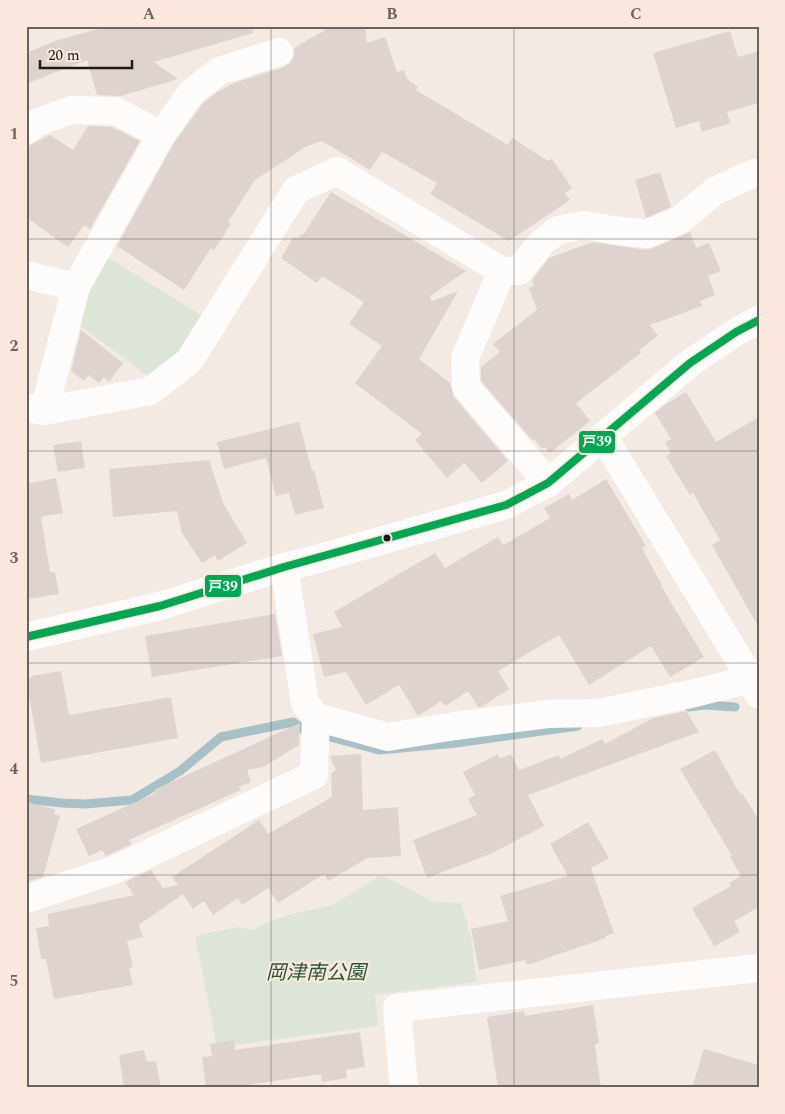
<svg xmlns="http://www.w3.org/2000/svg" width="785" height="1114" viewBox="0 0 785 1114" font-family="Spectral,'Noto Sans JP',serif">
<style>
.green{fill:#dde4d8}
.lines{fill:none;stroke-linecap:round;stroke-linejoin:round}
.stream{stroke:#a8c1c6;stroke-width:9}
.building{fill:#dfd3cf}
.minor{stroke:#fdfcfb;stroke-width:28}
.bus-1-casing{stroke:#fae8de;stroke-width:11}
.bus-1{stroke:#00a651;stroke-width:8}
.grid{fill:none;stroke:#6a635e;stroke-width:1;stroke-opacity:0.55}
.bus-dot{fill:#201a16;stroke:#fae8de;stroke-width:2}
.labels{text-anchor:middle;stroke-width:4.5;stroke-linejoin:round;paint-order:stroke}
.park-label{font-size:20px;font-style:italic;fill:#295634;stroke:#fae8de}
.line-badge{stroke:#fae8de;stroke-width:2}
.badge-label{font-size:14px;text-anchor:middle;font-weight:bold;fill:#fff}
.neatline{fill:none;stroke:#6a635e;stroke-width:2}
.grid-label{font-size:16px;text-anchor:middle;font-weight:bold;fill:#6a635e}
</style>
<rect width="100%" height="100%" fill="#f4eae4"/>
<g class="green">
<path d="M104,255L204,317L185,355L148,376L79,325L85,291Z"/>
<path d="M381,875L434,902L461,903L472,941L476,982L375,995L378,1026L217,1047L195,936L237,927L252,930L267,922L293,914L333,905Z"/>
</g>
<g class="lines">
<g class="stream">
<path d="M689,707L705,705L735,707"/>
<path d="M26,799L62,803L85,804L132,800L180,771L221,737L293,722L304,730L379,750L456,743L578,726"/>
</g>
</g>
<g class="building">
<path d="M109,26H252L253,33L154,62L178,79L121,96L97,95L87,60L26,84V53L58,40Z"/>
<path d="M332,26H365L367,43L385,37L397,72L404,70L407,79L418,87L416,90L508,145L512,138L548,161L552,159L572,188L565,193L570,200L509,241L430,194L437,183L382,152L370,170L322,141L307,146L255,180L228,222L231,224L214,250L211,248L184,290L117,246L174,143L203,103L217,92L234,83L284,67L291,62L294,56V48Z"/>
<path d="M730,31L738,57L759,51V103L727,112L730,123L702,132L699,121L676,128L653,53Z"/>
<path d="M88,126L112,127L140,141L90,229L84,225L68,247L26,217V147L50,135L73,150Z"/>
<path d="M660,172L671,207L646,218L635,180Z"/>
<path d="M331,192L466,271L430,296L432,301L458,291L419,359L450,383L454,397L508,461L482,483L464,463L447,478L415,440L422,434L355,383L382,346L349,324L364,302L322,276L317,283L281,258L294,236L298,239L301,234L303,235Z"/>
<path d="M690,232L696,248L709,243L721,271L708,276L715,295L700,301L702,306L650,325L658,336L639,350L641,353L576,403L590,421L550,453L545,447L542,449L534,439L532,440L481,381V367L500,352L493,344L537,310L529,288L534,286L532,280L549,258L593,242L646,250L653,248Z"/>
<path d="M81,330L123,363L109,382L104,377L99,383L88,375L84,381L71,371Z"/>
<path d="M686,392L716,442L759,417V628L712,545L720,540L693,493L690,495L666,456L671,453L665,442L671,439L655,413L664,405Z"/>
<path d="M299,422L312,471L314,470L324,508L295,515L289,493L276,496L266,458L224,469L217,442Z"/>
<path d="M81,441L85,468L58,472L53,445Z"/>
<path d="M209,460L224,505L247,543L218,561L215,555L202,563L182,533L177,511L113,517L109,469Z"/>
<path d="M56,478L63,513L41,517L50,572H55L59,594L28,599L26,586V484Z"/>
<path d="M606,479L646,546L642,548L662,585L661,586L704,657L670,677L651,646L589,685L559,635L498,671L509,689L481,707H478L468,691L445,706L441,701L418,716L399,685L366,705L346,672L324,677L313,634L342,627L334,612L435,553L445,568L498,537L503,545L550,518L544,508L569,494L572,500Z"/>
<path d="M275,614L282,656L152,677L145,636Z"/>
<path d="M61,671L69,715L171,697L178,738L41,763L26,679L31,678V676Z"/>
<path d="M686,711L699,732L528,795L544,826L490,854L427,878L413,840L477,815L468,799L475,795L463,772L498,754L500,759L511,754L519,770L559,755L560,759L602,739L605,744L653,718Z"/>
<path d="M300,723L299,745L263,767L247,770L251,782L239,787L241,790L129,840L132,844L110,854L106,856L102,850L89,856L76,829L156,793L154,790Z"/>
<path d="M715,750L740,794L742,793L759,820V907L734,921L740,932L714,946L692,908L731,886L729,883L741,876L730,857L732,856L680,769Z"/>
<path d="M361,754L363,810L398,807L401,856L368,858L328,881L324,874L278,903L268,888L242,905L238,898L213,915L204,901L193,909L183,894L139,925L143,937L127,941L133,967L129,968L133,985L54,999L46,959H41L36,928L49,926L48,914L134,895L130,890H132L130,889L125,882L151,870L163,888L178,885L172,877L259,820L268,834L332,797L331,773L336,770L330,756Z"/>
<path d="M26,802L55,809L54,814L60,816L43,877L26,882Z"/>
<path d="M588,822L609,858L591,868L614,933L605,936L606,938L527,965L525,960L479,970L471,929L508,921L500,896L568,876L550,844Z"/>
<path d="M593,1005L599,1043L595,1044L601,1088H498L487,1017L524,1011L525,1016Z"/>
<path d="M360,1032L365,1067L346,1070L347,1078L322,1082L321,1074L227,1088H206L202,1057L212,1056L210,1044L234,1040L235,1050Z"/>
<path d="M704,1049L759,1065V1088H692Z"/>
<path d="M144,1050L147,1062L156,1061L161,1088H124L119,1055Z"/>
</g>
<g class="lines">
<g class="minor">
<path d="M26,130L36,123L71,110L116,111L161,135"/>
<path d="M502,271H519L541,243L558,230L584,225L613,230L647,234L680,220L715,191L754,173H759"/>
<path d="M26,275L76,287"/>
<path d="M26,408L44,411L150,391L189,361L296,190L337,171L502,271L465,358L466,387L548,483"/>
<path d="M44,411L76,287L161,135L192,92L219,71L279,52"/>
<path d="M603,436L751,679L758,694"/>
<path d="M284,567L305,703L316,717"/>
<path d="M26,637L160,606L284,567L310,561L506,505L548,483L690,363L736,332L759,320"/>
<path d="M26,899L116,869L314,775L316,717L388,737L455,726L548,714L598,713L691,694L751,679L759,681"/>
<path d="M404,1088L397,1008L759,968"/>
</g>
<g class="bus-1-casing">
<path id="bus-1" d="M26,637L160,606L284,567L506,505L548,483L690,363L736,332L759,320"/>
</g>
<use href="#bus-1" class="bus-1"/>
</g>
<path class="grid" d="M271,26V1088M514,26V1088M26,239H759M26,451H759M26,663H759M26,875H759"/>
<circle class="bus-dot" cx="387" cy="538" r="4.5"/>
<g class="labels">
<g class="park-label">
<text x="316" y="979">岡津南公園</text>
</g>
</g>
<g class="line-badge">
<rect x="578" y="430" width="38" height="24" rx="5" fill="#00a651"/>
<rect x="204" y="574" width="38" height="24" rx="5" fill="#00a651"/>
</g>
<g class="badge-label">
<text x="597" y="446">戸39</text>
<text x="223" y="591">戸39</text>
</g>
<rect width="785" height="1114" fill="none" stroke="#fae8de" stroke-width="55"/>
<path d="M40 60v8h92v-8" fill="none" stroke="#201a16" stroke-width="2.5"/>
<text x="48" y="60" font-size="15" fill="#201a16" stroke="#fae8de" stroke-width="4" paint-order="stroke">20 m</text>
<rect x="28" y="28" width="730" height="1058" class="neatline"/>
<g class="grid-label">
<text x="149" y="19">A</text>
<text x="392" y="19">B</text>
<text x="636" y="19">C</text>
<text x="14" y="139">1</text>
<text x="14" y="351">2</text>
<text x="14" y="563">3</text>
<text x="14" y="774">4</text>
<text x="14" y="986">5</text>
</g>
</svg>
